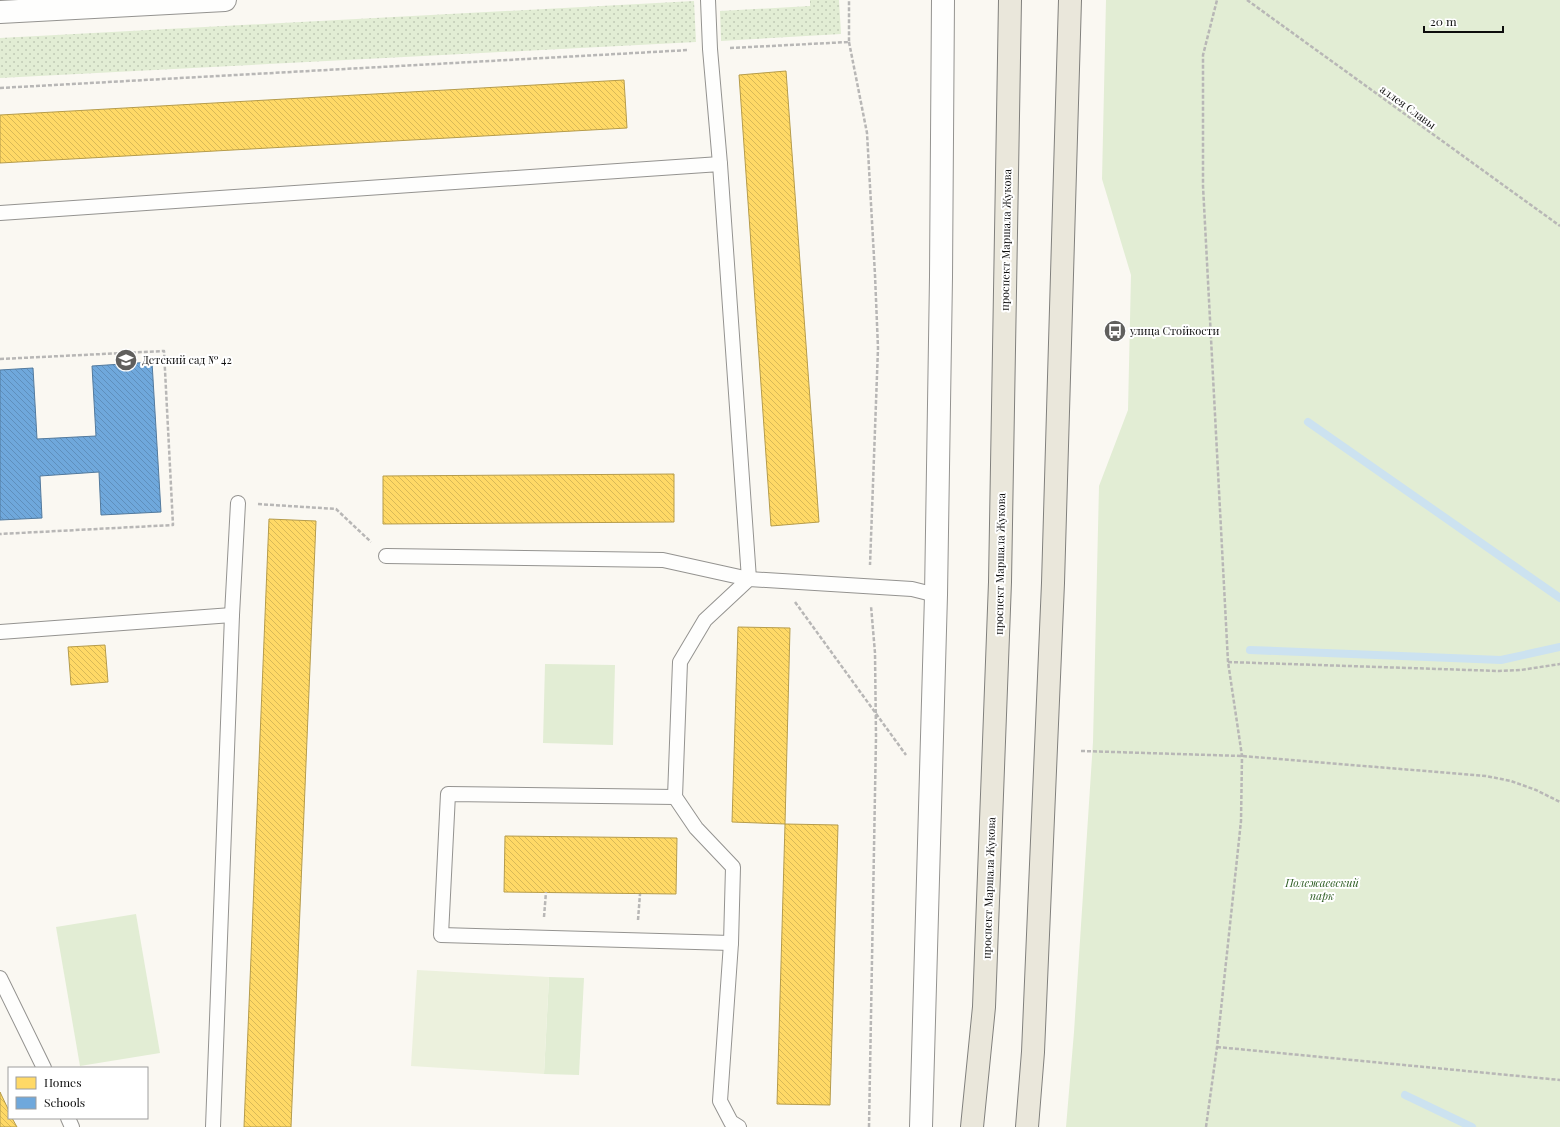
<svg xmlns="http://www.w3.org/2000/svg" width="1560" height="1127" viewBox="0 0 1560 1127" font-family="'Playfair Display',serif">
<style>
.grass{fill:url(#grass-dots)}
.park{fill:#e2edd4}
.pitch{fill:#ecf1dd}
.homes{fill:url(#homes-back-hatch);stroke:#b69c4b}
.schools{fill:url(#schools-back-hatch);stroke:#527a9e}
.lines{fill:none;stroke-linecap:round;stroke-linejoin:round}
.stream{stroke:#cce2f0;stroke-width:8}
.lane-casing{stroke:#949390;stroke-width:16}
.street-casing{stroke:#949390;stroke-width:24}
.primary-casing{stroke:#81807d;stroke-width:24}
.path{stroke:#b8b7b6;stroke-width:2.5;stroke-dasharray:4 2;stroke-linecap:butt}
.lane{stroke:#fefefd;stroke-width:14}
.street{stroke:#fefefd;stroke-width:22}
.primary{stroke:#eae7db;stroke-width:22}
.labels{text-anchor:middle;stroke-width:4;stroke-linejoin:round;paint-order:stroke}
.street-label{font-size:11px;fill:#0d0d0d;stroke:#fff}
.poi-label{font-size:11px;fill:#0d0d0d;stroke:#fff;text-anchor:start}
.park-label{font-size:11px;font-style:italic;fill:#2e5d24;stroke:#fff}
</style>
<defs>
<pattern id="grass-dots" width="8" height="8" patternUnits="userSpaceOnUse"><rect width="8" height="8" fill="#e2edd4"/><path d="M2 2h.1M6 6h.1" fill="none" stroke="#c1cab5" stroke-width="1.8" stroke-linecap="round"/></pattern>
<pattern id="homes-back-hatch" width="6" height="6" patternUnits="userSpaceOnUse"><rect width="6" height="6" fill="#ffd966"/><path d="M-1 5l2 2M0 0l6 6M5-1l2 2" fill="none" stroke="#d9b957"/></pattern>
<pattern id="schools-back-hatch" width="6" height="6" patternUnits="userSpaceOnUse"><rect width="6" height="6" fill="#6fa8dc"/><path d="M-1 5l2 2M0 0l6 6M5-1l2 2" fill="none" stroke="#5f8fbc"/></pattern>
</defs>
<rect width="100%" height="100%" fill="#faf8f2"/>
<g class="grass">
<path d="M810,0H839L841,34L721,41L720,11L810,6Z"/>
<path d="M694,1L696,42L0,78V38Z"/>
</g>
<g class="park">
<path d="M1106,0H1560V1127H1066L1074,1032L1093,742L1099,486L1128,410L1131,275L1102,179Z"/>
<path d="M545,664L615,665L613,745L543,743Z"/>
<path d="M136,914L160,1053L80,1066L56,927Z"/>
<path d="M549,977L584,978L579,1075L544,1074Z"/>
</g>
<path class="pitch" d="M417,970L549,977L544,1074L411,1066Z"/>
<g class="homes">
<path d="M786,71L819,522L771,526L739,75Z"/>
<path d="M624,80L627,128L0,163V115Z"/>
<path d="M674,474V522L383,524V476Z"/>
<path d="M269,519L316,521L291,1127H244Z"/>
<path d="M738,627L790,628L785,824L732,822Z"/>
<path d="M105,645L108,682L71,685L68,647Z"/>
<path d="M785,824L838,825L830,1105L777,1104Z"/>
<path d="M505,836L677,838L676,894L504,892Z"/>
<path d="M0,1092L9,1111V1118H12L17,1127H0Z"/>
</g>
<path class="schools" d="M152,362L161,512L101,515L99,472L40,476L42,518L0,520V370L33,368L37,439L96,436L92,366Z"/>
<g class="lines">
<g class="stream">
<path d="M1308,422L1560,598"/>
<path d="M1250,650L1501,660L1560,647"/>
<path d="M1405,1095L1472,1127"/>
</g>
<g class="lane-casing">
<g id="lane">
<path d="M708,0L710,49L720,164"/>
<path d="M0,213L720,164L749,579L663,560L386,556"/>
<path d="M0,632L232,615"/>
<path d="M675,797L448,794L441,935L731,943"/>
<path d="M0,978L44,1068"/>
<path d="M68,1118L72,1127"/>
<path d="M213,1127L232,615L238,503"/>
<path d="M739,1127L731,1122L720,1101L731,943L733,867L696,828L675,797L680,662L705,620L749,579L912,589L936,595"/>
</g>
</g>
<g class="street-casing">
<g id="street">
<path d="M0,12L225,0"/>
<path d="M921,1127L936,595L941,277L943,0"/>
</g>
</g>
<g class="primary-casing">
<g id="primary">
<path d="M972,1127L984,1007L1000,582L1010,0"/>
<path d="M1027,1127L1033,1052L1053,583L1070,0"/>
</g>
</g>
<g class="path">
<path d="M1247,0L1560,226"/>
<path d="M849,42L867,133L875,275L878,348L870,565"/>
<path d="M730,48L849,42V0"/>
<path d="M0,88L689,50"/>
<path d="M0,359L164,351L173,525L0,534"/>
<path d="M258,504L336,509L371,542"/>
<path d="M795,602L906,755"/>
<path d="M1228,662L1499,671L1521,670L1560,664"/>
<path d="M1081,751L1242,756L1486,776L1511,781L1536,790L1560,802"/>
<path d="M544,917L546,892"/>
<path d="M638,920L640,894"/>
<path d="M1217,1047L1560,1080"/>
<path d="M869,1127L876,737L875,653L871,606"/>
<path d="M1206,1127L1217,1047L1241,821L1242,756L1228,662L1203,186V55L1217,0"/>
</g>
<use href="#lane" class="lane"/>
<use href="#street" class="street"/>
<use href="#primary" class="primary"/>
</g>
<defs>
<g id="bus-disc" transform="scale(1.15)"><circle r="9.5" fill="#605f5d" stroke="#fff"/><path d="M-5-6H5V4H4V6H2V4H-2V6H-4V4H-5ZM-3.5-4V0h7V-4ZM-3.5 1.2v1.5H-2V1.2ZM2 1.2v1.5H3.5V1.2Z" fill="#fff"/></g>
<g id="school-disc" transform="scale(1.15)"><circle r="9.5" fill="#605f5d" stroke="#fff"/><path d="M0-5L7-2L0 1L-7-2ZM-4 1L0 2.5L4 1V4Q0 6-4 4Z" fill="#fff"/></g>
</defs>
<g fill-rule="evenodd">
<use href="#bus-disc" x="1115" y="331"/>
<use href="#school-disc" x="126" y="360"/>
</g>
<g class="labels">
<g class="street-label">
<text transform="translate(1408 107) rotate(36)" y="4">аллея Славы</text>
<text transform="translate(1006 240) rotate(-89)" y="4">проспект Маршала Жукова</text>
<text transform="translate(1000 564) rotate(-89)" y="4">проспект Маршала Жукова</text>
<text transform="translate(989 888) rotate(-88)" y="4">проспект Маршала Жукова</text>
</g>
<g class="poi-label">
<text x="1130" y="335">улица Стойкости</text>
<text x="142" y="364">Детский сад № 42</text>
</g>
<g class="park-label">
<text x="1322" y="887">Полежаевский<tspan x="1322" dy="13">парк</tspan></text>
</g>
</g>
<rect x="8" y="1067" width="140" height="52" fill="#ffffff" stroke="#9e9e9e"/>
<rect x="16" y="1077" width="20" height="12" fill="#ffd966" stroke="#9e9e9e"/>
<text x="44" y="1087" font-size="12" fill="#0d0d0d">Homes</text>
<rect x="16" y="1097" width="20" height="12" fill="#6fa8dc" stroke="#9e9e9e"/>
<text x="44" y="1107" font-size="12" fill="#0d0d0d">Schools</text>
<path d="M1424 26v6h79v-6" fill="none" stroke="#0d0d0d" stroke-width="2"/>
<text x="1430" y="26" font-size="12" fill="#0d0d0d" stroke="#ffffff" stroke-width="3" paint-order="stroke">20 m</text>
</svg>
